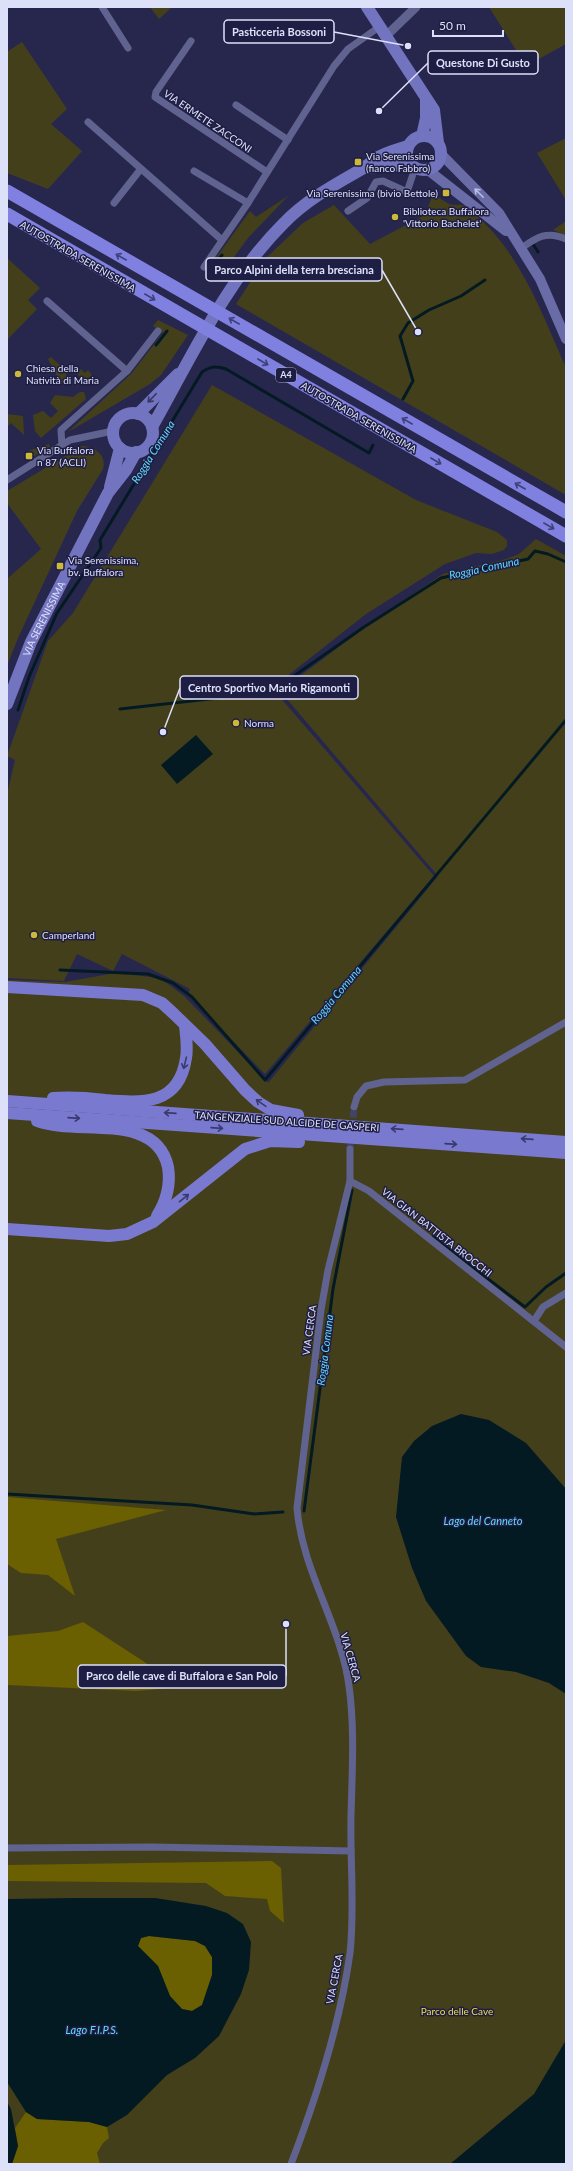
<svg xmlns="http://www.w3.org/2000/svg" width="573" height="2171" viewBox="0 0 573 2171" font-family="Lato,sans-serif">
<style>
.green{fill:#443f1b}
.forest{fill:#6a5f01}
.water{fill:#031a22;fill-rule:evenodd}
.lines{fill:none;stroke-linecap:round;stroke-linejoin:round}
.stream{stroke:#031a22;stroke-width:3}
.minor-tunnel{stroke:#424368;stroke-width:7;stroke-dasharray:7 3.5;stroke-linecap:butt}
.minor{stroke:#60638f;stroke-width:7}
.tertiary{stroke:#60638f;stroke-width:9}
.secondary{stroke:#696ca7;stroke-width:10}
.primary{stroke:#7374bf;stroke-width:12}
.trunk{stroke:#797acf;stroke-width:12}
.motorway{stroke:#7f80df;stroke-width:13}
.oneway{stroke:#babde0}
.oneway2{stroke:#40407a}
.oneway3{stroke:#383768}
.oneway4{stroke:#39396d}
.poi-dot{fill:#ccb939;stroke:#1e1d43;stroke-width:1.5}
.labels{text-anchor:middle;stroke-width:3;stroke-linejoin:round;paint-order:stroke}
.shield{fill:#1e1d43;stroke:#a4a6c2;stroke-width:1}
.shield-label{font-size:9px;font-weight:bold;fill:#dde0f9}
.street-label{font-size:10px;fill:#dde0f9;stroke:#1e1d43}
.poi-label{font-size:10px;fill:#dde0f9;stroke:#1e1d43;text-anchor:start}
.park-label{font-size:10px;fill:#f2dd51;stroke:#1e1d43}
.water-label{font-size:11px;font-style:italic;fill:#60d8fc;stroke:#1e1d43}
.leader{fill:none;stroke:#dde0f9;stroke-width:1.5}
.callout-dot{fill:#dde0f9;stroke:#1e1d43;stroke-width:1.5}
.callout{fill:#1e1d43;stroke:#dde0f9;stroke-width:1.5}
.callout-label{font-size:11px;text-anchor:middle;font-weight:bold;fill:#dde0f9}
</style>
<rect width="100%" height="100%" fill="#27274e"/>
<g class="green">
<path d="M150,7H172L159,19Z"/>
<path d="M489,7H566V44L526,66Z"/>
<path d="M22,42L67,109L51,124L82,151L48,189L7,173V52Z"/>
<path d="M566,138V200L537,153Z"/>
<path d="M433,194C438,197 444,201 449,204C454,206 462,203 466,207C517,246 538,304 563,361L566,367V495L236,304L266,258L303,223L334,205L370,244L425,215Z"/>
<path d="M288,196L248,238L217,280L208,269L250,211L256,217Z"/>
<path d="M566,221V235L553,230Z"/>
<path d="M7,258L40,288L28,300L37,309L7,340Z"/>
<path d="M158,320L188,335L161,375L150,384L68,432L131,374L163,333L153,326Z"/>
<path d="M51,357L65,370L69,385L57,383L56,374L48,359Z"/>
<path d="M81,369L85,373L88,370L92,375L85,381L77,374Z"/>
<path d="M212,385L416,500L497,532L507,540V546L504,550L492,554L476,553L445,564L366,614L272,688L434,876L265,1074L188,995L190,989L122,954L113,971L77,954L64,981L7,978V794L15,760L7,756L48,641L73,613Z"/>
<path d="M80,392H84L86,399L41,438L35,431L33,415L43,411L51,418L58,411L50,403L55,395L73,397Z"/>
<path d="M7,414L23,416L24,435L11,423L7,427Z"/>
<path d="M49,444L50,447L33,457L28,451Z"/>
<path d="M82,446C95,447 107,455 103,469L77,511L18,638L7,666V579L41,549L7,503V491Z"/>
<path d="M536,539L566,556V2164H7V980L65,982L115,973L160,978L184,996L268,1083L438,876L280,691L387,611L443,574L503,560L519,554Z"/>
</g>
<g class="forest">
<path d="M7,1497L166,1510L56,1539L75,1596L48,1575L21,1573L7,1564Z"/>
<path d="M83,1622L183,1687L136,1691L7,1685V1636L58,1631Z"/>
<path d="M272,1861L281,1868L284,1923L270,1911L267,1899L225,1896L206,1883L7,1881V1865Z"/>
<path d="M149,1936L195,1941L205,1946L212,1957V1975L202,2005L192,2011L182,2009L170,1996L158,1966L138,1946L141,1938Z"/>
<path d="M26,2112L37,2119L89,2122L107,2127L109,2138L103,2143L97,2153L100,2164H12L18,2146L15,2128Z"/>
</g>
<g class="water">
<path d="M196,735L213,754L177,784L161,765Z"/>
<path d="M461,1414L489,1420L526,1443L566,1489V1694L549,1683L516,1672L481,1667L466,1656L426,1601L412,1568L396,1517L402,1457L414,1441L432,1426Z"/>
<path d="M74,1898H155L206,1906L227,1913L243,1924L251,1942L249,1970L241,1994L219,2036L195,2058L167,2075L127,2115L107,2127L89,2122L37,2119L26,2112L7,2082V1899ZM149,1936L195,1941L205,1946L212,1957V1975L202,2005L192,2011L182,2009L170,1996L158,1966L138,1946L141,1938Z"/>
<path d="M566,2040V2164H450L534,2094Z"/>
<path d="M7,2102L11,2109L18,2146L12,2164H7Z"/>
</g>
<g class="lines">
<g class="stream">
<path d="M533,244L538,252"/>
<path d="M211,269L222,255"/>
<path d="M156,345L167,331"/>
<path d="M403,399L413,381L400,336L408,323L429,310L461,296L485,280"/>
<path d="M120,709L271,692L364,627L441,578L528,559L535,551L548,554L566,562"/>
<path d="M18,710L29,677L57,613L101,548L100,540L202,372C211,366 216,366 226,369L369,453L373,445"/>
<path d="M60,970L148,974L173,983L192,997L265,1080L566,720"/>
<path d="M433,1237L525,1307L546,1287L566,1273"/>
<path d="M7,1494L192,1505L254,1514L283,1512"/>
<path d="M304,1511L333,1289L352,1190"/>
</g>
<path class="minor-tunnel" d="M350,1149L354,1107"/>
<g class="minor">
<path d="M102,7L128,48"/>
<path d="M191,41L156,92L155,97L267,172"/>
<path d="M236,105L288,140"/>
<path d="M88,122L222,240"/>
<path d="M194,171L248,203"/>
<path d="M114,203L140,170"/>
<path d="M348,211L367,198L376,182L383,181L407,192L415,168"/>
<path d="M520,249C536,238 546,230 566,239"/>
<path d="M204,267L248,203L334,66L348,49L379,27"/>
<path d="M47,301L127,371"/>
<path d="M62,445L61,430L127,371L158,331"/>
<path d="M7,480L70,440L113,431"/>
<path d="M354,1107L357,1097L366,1086L384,1082L465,1080L566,1022"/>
<path d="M350,1181L369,1191L566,1347"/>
<path d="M534,1321L543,1307L566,1293"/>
<path d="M7,1848L152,1847L351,1851"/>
<path d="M291,2164C317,2096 340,2025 350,1953C355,1908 350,1862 351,1817C352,1774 355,1729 349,1686C341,1625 302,1571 297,1508L321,1310L328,1270L350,1181V1149"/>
</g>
<path class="tertiary" d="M385,37L416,7"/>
<g class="secondary">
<path d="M441,154L499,213L540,279L566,339"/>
<path d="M428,170L506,231"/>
</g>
<g class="primary">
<path d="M367,7L434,110L438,143"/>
<circle cx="424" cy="153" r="17"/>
<path d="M422,136L426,118V100"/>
<path d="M364,168L411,164"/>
<circle cx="133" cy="433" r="20"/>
<path d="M138,414L178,374"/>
<path d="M152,427C191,358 226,281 283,224C306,200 334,185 362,169C368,165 373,160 380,156C388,152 398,149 408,146"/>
<path d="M110,487L120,448"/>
<path id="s1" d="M7,704L31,642L108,493L126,470L136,452"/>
</g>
<g class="trunk">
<path d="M7,987L143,995L162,1003L174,1014L205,1044L245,1090L258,1102L271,1110L298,1115"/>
<path d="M53,1098C71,1097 88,1098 105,1100C142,1103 179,1106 186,1058C188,1048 186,1036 185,1025"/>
<path d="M7,1101L566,1142"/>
<path d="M7,1113L566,1153"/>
<path d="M37,1121C77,1136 156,1111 168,1167C171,1185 167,1200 157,1216"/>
<path d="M7,1229L109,1236L127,1234L153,1222L245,1149L270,1141L299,1142"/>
</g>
<g class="motorway">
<path d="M7,191L566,512"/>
<path d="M7,214L566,536"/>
</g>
</g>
<defs><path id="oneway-shaft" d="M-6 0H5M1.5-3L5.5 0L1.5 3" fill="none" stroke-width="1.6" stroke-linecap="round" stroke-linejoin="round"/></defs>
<use class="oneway" href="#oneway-shaft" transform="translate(479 193) rotate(-135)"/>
<g class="oneway2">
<use href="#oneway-shaft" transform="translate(121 257) rotate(-150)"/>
<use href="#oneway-shaft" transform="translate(150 297) rotate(30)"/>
<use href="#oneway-shaft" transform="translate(234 321) rotate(-150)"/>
<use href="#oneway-shaft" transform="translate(263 362) rotate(30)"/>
<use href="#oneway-shaft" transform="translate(407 421) rotate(-150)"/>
<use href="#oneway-shaft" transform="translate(436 461) rotate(30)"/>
<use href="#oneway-shaft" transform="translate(520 486) rotate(-150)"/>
<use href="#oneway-shaft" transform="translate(549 526) rotate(30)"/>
</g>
<use class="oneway3" href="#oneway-shaft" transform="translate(152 398) rotate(134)"/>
<g class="oneway4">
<use href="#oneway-shaft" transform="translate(185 1063) rotate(104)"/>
<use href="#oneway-shaft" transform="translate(261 1103) rotate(-145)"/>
<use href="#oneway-shaft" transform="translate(170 1113) rotate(-176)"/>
<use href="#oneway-shaft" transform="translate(74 1118) rotate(4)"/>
<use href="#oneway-shaft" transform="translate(217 1128) rotate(4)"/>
<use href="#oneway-shaft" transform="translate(397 1129) rotate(-176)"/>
<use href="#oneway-shaft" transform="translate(527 1139) rotate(-176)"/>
<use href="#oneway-shaft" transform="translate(451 1144) rotate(4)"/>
<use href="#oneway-shaft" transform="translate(184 1198) rotate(-39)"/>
</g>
<g class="poi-dot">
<rect x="354" y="158" width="8" height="8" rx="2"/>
<rect x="442" y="189" width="8" height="8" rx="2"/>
<circle cx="395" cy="217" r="4"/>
<circle cx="18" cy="374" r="4"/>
<rect x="25" y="452" width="8" height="8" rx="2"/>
<rect x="56" y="562" width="8" height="8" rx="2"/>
<circle cx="236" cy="723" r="4"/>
<circle cx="34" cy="935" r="4"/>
</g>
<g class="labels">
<rect class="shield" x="276" y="368" width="20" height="14" rx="3"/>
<g class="shield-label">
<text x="286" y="378">A4</text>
</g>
<g class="street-label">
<text transform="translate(208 121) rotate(34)" y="4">VIA ERMETE ZACCONI</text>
<text transform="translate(78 256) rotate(30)" y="4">AUTOSTRADA SERENISSIMA</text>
<text transform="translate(359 417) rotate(30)" y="4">AUTOSTRADA SERENISSIMA</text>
<text dy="4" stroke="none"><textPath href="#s1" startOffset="93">VIA SERENISSIMA</textPath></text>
<text transform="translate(287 1121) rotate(4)" y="4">TANGENZIALE SUD ALCIDE DE GASPERI</text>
<text transform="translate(437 1232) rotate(38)" y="4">VIA GIAN BATTISTA BROCCHI</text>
<text transform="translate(309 1330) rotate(-82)" y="4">VIA CERCA</text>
<text transform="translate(351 1657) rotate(74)" y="4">VIA CERCA</text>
<text transform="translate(334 1979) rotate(-79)" y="4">VIA CERCA</text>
</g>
<g class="poi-label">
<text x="366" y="160">Via Serenissima<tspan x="366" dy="12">(fianco Fabbro)</tspan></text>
<text x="438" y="197" text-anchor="end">Via Serenissima (bivio Bettole)</text>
<text x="403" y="215">Biblioteca Buffalora<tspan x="403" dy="12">'Vittorio Bachelet'</tspan></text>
<text x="26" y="372">Chiesa della<tspan x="26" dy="12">Natività di Maria</tspan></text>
<text x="37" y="454">Via Buffalora<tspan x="37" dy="12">n 87 (ACLI)</tspan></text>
<text x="68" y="564">Via Serenissima,<tspan x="68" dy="12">bv. Buffalora</tspan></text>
<text x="244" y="727">Norma</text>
<text x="42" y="939">Camperland</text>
</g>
<g class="park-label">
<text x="457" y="2015">Parco delle Cave</text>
</g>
<g class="water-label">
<text transform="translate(153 452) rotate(-58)" y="4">Roggia Comuna</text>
<text transform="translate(484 568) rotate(-12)" y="4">Roggia Comuna</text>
<text transform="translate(336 995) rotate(-50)" y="4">Roggia Comuna</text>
<text transform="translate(325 1350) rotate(-83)" y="4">Roggia Comuna</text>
<text x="483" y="1525">Lago del Canneto</text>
<text x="92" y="2034">Lago F.I.P.S.</text>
</g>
</g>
<path class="leader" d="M408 46L334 32M379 111L428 63M418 332L382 270M163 732L180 688M286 1624L286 1676"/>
<g class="callout-dot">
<circle cx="408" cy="46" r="4"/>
<circle cx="379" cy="111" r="4"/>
<circle cx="418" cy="332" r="4"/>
<circle cx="163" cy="732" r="4"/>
<circle cx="286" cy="1624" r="4"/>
</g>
<g class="callout">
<rect x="224" y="20" width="110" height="23" rx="4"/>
<rect x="428" y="51" width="110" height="23" rx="4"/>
<rect x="206" y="258" width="176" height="23" rx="4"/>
<rect x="180" y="676" width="178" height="23" rx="4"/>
<rect x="78" y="1665" width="208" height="23" rx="4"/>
</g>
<g class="callout-label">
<text x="279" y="36">Pasticceria Bossoni</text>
<text x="483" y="67">Questone Di Gusto</text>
<text x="294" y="274">Parco Alpini della terra bresciana</text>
<text x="269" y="692">Centro Sportivo Mario Rigamonti</text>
<text x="182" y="1680">Parco delle cave di Buffalora e San Polo</text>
</g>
<rect width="573" height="2171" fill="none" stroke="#dde0f9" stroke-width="16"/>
<path d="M433 30v6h70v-6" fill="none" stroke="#dde0f9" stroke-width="2"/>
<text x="439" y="30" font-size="12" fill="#dde0f9" stroke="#1e1d43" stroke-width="3" paint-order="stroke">50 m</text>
</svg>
